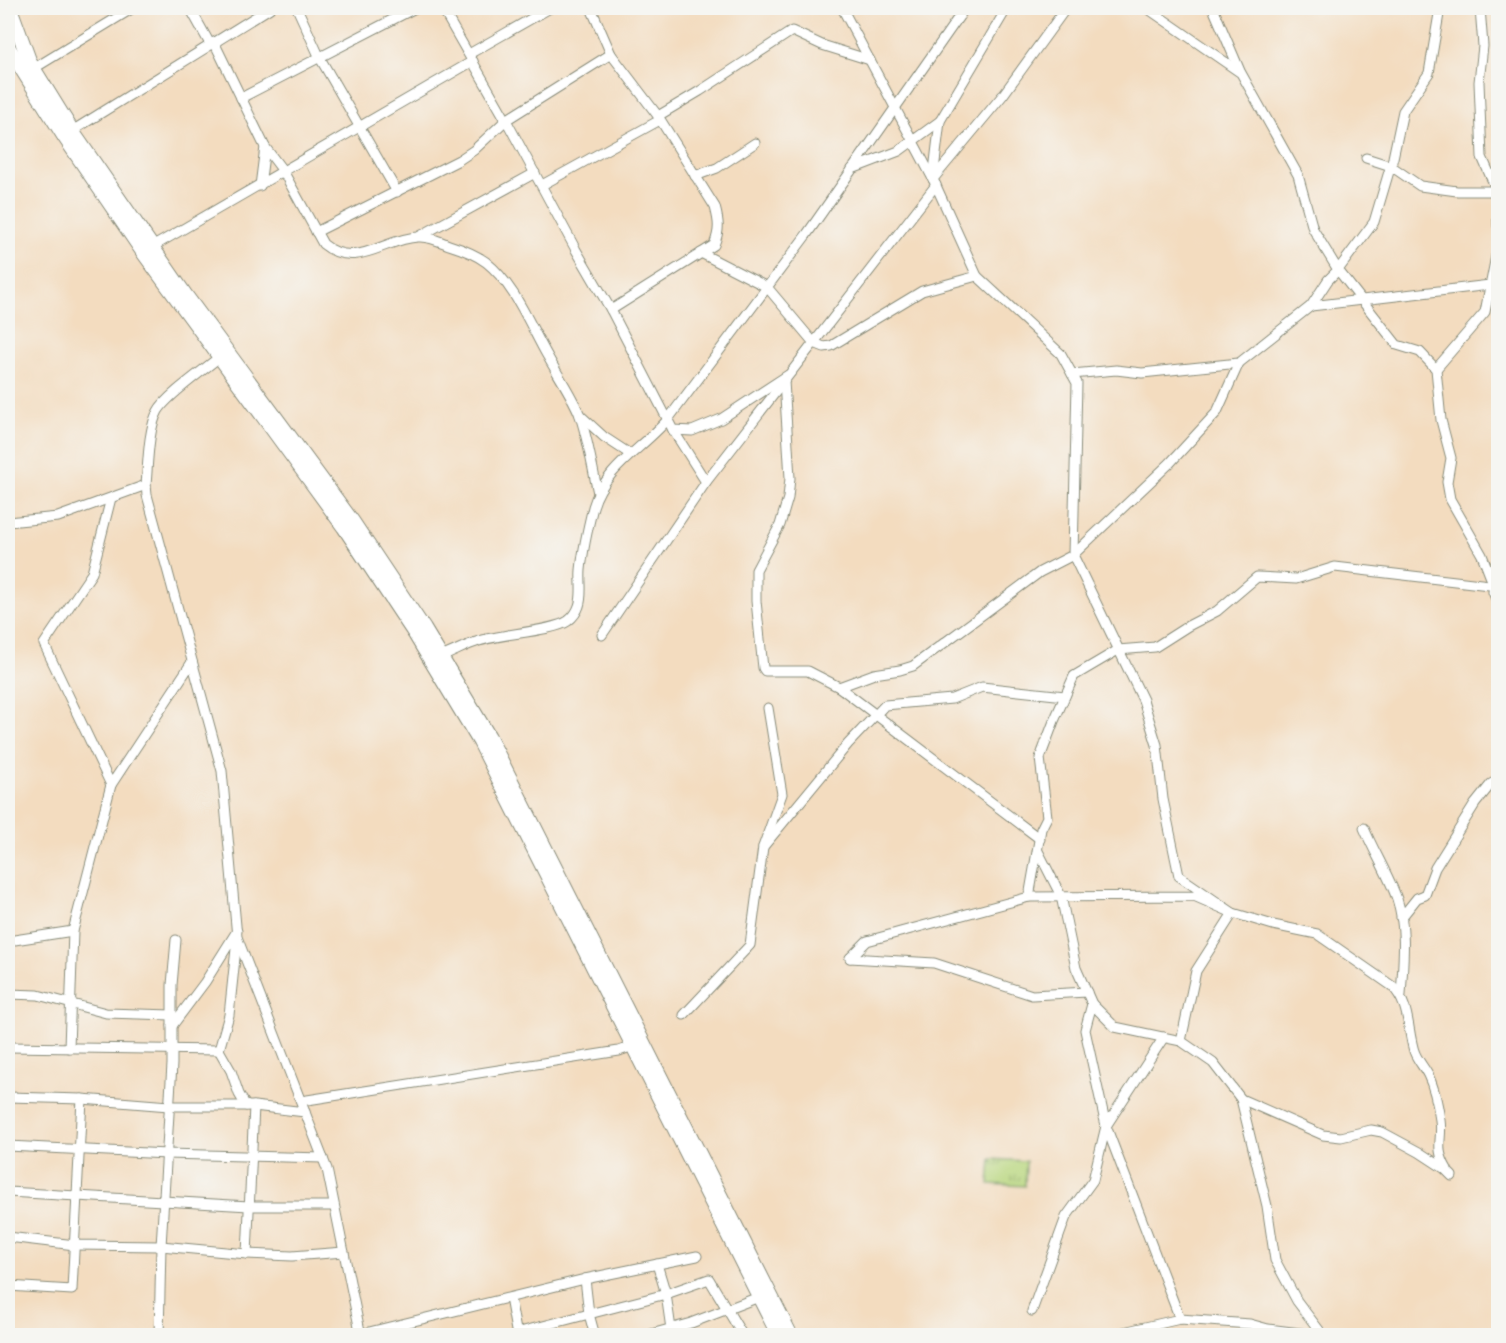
<svg xmlns="http://www.w3.org/2000/svg" width="1506" height="1343" viewBox="0 0 1506 1343" font-family="'Sorts Mill Goudy',serif">
<style>
.grass{fill:url(#grass-tufts);stroke:#6c8a58;stroke-width:1.5}
.lines{fill:none;stroke-linecap:round;stroke-linejoin:round}
.minor-casing{stroke:#898c7a;stroke-width:11}
.highway-casing{stroke:#898c7a;stroke-width:16}
.minor{stroke:#fff;stroke-width:9}
.highway{stroke:#fff;stroke-width:14}
</style>
<defs>
<pattern id="grass-tufts" width="24" height="20" patternUnits="userSpaceOnUse" patternTransform="scale(1.5)"><rect width="24" height="20" fill="#b8d67d"/><path d="M3 7l-1-3M5 7V3M7 7l1-3M15 17l-1-3M17 17v-4M19 17l1-3" fill="none" stroke="#95af67"/></pattern>
</defs>
<rect width="100%" height="100%" fill="#f6f6f2"/>
<filter id="ink" filterUnits="userSpaceOnUse"><feTurbulence type="fractalNoise" baseFrequency=".0167" numOctaves="2"/><feDisplacementMap in="SourceGraphic" scale="12" xChannelSelector="R" yChannelSelector="G"/><feConvolveMatrix kernelMatrix="1 2 1 2 8 2 1 2 1" color-interpolation-filters="sRGB"/></filter>
<filter id="wash" filterUnits="userSpaceOnUse"><feTurbulence type="fractalNoise" baseFrequency=".008" numOctaves="4" result="noise"/><feDisplacementMap in="SourceGraphic" scale="24" xChannelSelector="R" yChannelSelector="G"/><feGaussianBlur stdDeviation="1.35" result="paint"/><feColorMatrix in="noise" values="0 0 0 0 0 0 0 0 0 0 0 0 0 0 0 0 0 1.4 0 .05"/><feComposite in="paint" operator="in"/></filter>
<g filter="url(#wash)">
<rect width="100%" height="100%" fill="#f3dcbf"/>
<path class="grass" d="M991,1159L1026,1161L1025,1186L989,1184Z"/>
</g>
<g filter="url(#ink)">
<g class="lines">
<g class="minor-casing">
<g id="minor">
<path d="M190,8L210,44"/>
<path d="M297,8L320,58L397,192"/>
<path d="M442,8L506,120L576,250L611,310L673,430L692,431L721,419L788,375"/>
<path d="M591,8L611,54L658,116L715,207C719,222 720,230 714,245L611,310"/>
<path d="M842,8L933,179L977,276L1061,354L1077,383L1073,555L1143,700L1157,745L1163,799L1179,876L1233,913L1194,896L1029,897"/>
<path d="M1213,8L1240,71"/>
<path d="M1440,8L1429,73L1403,111L1393,158L1374,222L1338,270L1397,345L1420,352L1436,369L1441,420L1451,458L1447,482L1450,499L1482,555L1494,586L1493,592L1498,603"/>
<path d="M1480,8L1483,46L1479,82L1482,157L1497,191"/>
<path d="M214,42L265,147L283,171L323,244C356,271 385,238 418,237C429,236 439,241 449,245C462,249 475,254 486,262C515,285 530,326 548,357C558,375 571,394 579,413C588,438 592,467 598,493"/>
<path d="M469,54L550,8"/>
<path d="M33,69L133,8"/>
<path d="M241,98L415,8"/>
<path d="M658,116L700,91L792,31L822,45L870,60"/>
<path d="M72,131L270,8"/>
<path d="M1366,158L1391,166L1420,186L1457,191H1497L1498,226"/>
<path d="M852,169L899,151L940,121"/>
<path d="M695,176L717,168L755,143"/>
<path d="M933,179L1003,95L1066,8"/>
<path d="M933,179L940,121L1007,8"/>
<path d="M542,185L660,120"/>
<path d="M260,186L265,147"/>
<path d="M316,232L459,160L474,150L506,120L611,54"/>
<path d="M420,236L535,173"/>
<path d="M152,247L473,61"/>
<path d="M701,253L767,287L814,343L824,347L831,346L922,291L977,276"/>
<path d="M1311,306L1490,285"/>
<path d="M218,358C204,370 166,396 158,411C148,429 148,464 146,485L147,495L222,771L237,937L327,1169L361,1336"/>
<path d="M1436,369L1485,312L1498,246"/>
<path d="M1072,374L1116,370L1142,373L1239,363"/>
<path d="M784,381L790,478L788,498L780,525L756,570V601L763,668L765,671H808L839,687L874,674L900,670L913,666L1040,572L1073,555L1170,463L1217,412L1239,363L1311,306L1328,280L1338,270L1313,229L1298,175L1241,73L1147,8"/>
<path d="M580,415L604,437L630,454"/>
<path d="M673,430L706,482"/>
<path d="M111,498L92,573L44,644L111,785L192,662"/>
<path d="M8,522L58,517L146,485"/>
<path d="M602,635L706,482L936,185"/>
<path d="M441,657C454,652 466,645 479,641C500,634 554,631 568,621C572,618 577,612 579,606C583,595 580,582 581,570C583,550 588,527 593,507C604,468 645,447 669,418L807,234L965,8"/>
<path d="M839,687L1040,839"/>
<path d="M1364,828C1374,852 1388,874 1397,899C1407,929 1403,964 1401,995"/>
<path d="M763,847L848,744L885,705L952,699L982,687L1065,696"/>
<path d="M1038,851L1061,896L1076,968L1092,1004L1115,1027L1181,1041L1213,1063L1241,1099L1323,1135L1341,1137L1371,1130L1382,1132L1419,1152L1445,1169L1452,1176"/>
<path d="M1401,918L1417,898L1425,895L1435,868L1475,804L1491,784L1498,780"/>
<path d="M237,939L229,1015L219,1050L231,1071L239,1094L246,1106"/>
<path d="M8,941L73,931"/>
<path d="M850,958L867,941L1029,897L1041,829L1047,817L1040,758L1054,721L1074,676L1118,650L1155,647L1188,626L1217,611L1257,577L1296,579L1335,567L1498,586"/>
<path d="M850,958L934,963L1032,995L1087,992"/>
<path d="M8,994L38,995L106,1013L172,1015"/>
<path d="M1092,1004L1085,1030L1106,1126L1180,1319"/>
<path d="M684,1015L750,945L763,847L782,794L768,708"/>
<path d="M172,1026L205,982L237,931"/>
<path d="M1181,1041L1196,971L1233,913L1273,925L1317,934L1392,986C1410,1004 1407,1028 1414,1051C1417,1060 1424,1067 1428,1075C1434,1087 1438,1106 1440,1120C1443,1140 1434,1147 1447,1169"/>
<path d="M8,1047L219,1050"/>
<path d="M69,1048L73,931L111,785"/>
<path d="M8,1097L82,1099L169,1106H254L305,1112"/>
<path d="M1241,1099L1267,1206L1275,1260L1297,1301L1322,1334"/>
<path d="M301,1101L619,1051L633,1046"/>
<path d="M8,1146L167,1154L323,1158"/>
<path d="M8,1192L249,1206H334"/>
<path d="M8,1237L75,1245L161,1246L247,1254L292,1256L344,1252"/>
<path d="M247,1254L254,1106"/>
<path d="M657,1264L666,1294L672,1336"/>
<path d="M585,1279L589,1314L595,1336"/>
<path d="M8,1286L72,1290L82,1099"/>
<path d="M510,1298L517,1336"/>
<path d="M1032,1311L1066,1217L1093,1180L1106,1126L1164,1037"/>
<path d="M516,1333L666,1294L709,1279L743,1336"/>
<path d="M361,1334L585,1279L697,1256"/>
<path d="M159,1336L161,1246L172,1064V985L176,940"/>
<path d="M644,1336L691,1323L759,1297"/>
<path d="M1106,1336L1180,1319L1250,1324L1268,1329L1324,1336"/>
</g>
</g>
<g class="highway-casing">
<g id="highway">
<path d="M10,8L30,63L72,131L186,296L352,521L424,629L489,737L791,1336"/>
<path d="M8,47L64,136L143,252L344,527L415,634L480,742L779,1336"/>
</g>
</g>
<use href="#minor" class="minor"/>
<use href="#highway" class="highway"/>
</g>
</g>
<rect width="1506" height="1343" fill="none" stroke="#f6f6f2" stroke-width="30"/>
</svg>
